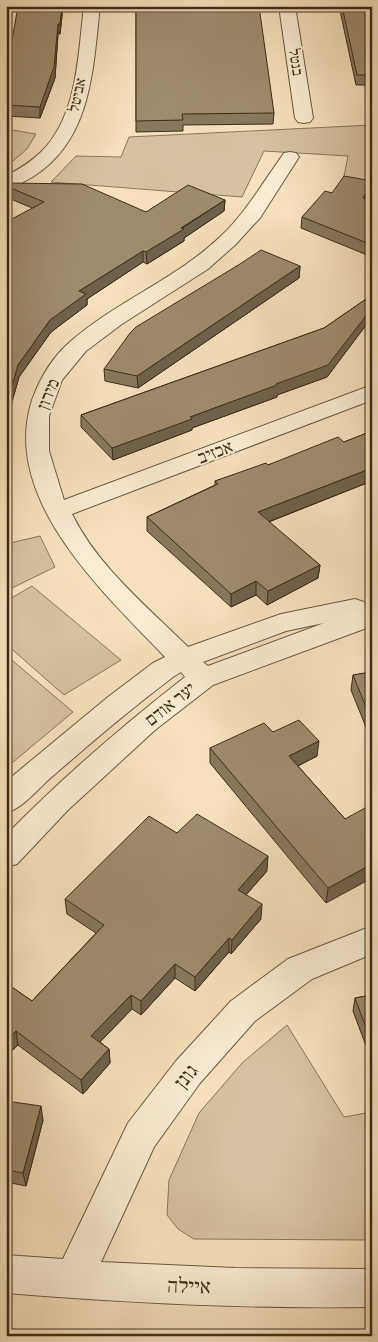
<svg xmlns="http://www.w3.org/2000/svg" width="378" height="1342" viewBox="0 0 378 1342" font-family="'IM FELL DW Pica','Frank Ruhl Libre',serif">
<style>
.green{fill:#d6c2a0;stroke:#89785c}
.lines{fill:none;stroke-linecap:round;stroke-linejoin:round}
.minor-casing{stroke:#6a5a40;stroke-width:2}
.minor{fill:#f9ecd3;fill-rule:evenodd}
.wall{fill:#87785e;stroke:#3c2d17}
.shaded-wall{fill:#6e614c;stroke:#3c2d17}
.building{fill:#9d8b6d;stroke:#3c2d17}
.labels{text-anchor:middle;stroke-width:4;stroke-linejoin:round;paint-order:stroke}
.far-street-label{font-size:15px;fill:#3c2d17;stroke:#f9ecd3}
.street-label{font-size:18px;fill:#3c2d17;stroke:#f9ecd3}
.near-street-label{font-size:21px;fill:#3c2d17;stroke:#f9ecd3}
</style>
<rect width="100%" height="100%" fill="#f6e1bc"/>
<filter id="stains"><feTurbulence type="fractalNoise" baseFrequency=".004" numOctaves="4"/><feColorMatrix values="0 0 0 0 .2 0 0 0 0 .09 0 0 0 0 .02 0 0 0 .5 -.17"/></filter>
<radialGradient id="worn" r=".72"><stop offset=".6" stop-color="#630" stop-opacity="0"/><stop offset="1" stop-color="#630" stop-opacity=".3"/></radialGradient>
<g class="green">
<path d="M372,125V186L343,181L348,156L264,151L242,197L51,182L76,156L121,157L129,137Z"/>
<path d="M6,129L36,134L27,149L6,167Z"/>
<path d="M40,536L55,567L6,591V544Z"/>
<path d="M32,586L121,660L64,695L6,644V601Z"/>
<path d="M6,655L73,712L6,768Z"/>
<path d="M287,1025L344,1117L372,1112V1240L194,1239L178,1229L167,1215L169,1180L199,1113L242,1063Z"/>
</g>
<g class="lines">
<g class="minor-casing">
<g id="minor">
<path d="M84,6H100C93,68 92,139 34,176C25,181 16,187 6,190V176C19,169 31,162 41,152C78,116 78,54 84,6Z"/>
<path d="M279,6H295L313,118L310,122L304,123L298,122L295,118Z"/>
<path d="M290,152L296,153L299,157L260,218L235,245L208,269L122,324L86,351L62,380L49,416V451L64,500L372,385V400L72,514C98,567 147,606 188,647L281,614L355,599L364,602L368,608L372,607V626L213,685L155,730L68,810L17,864L6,867V835C62,778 122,726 185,677L181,672L173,677C132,708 93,741 54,775C39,787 25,807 6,813V782L15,774L108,697L153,663L165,657C104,593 0,499 32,400C40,378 53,356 71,341C117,301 176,279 220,237C246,213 263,182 284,153ZM324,623L208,666L203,662L286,631Z"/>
<path d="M372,926V954L312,979L255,1021L200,1083L154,1147L101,1262L235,1268L372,1269V1307C249,1309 128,1303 6,1293V1255L63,1259L128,1123L176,1061L231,1001L288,959Z"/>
</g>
</g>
<use href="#minor" class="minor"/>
</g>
<g class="wall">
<path d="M63,6L60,34H58L55,78L40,118L6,116V75Z"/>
<path d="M136,6L274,113L273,124L183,125V131L136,132Z"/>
<path d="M339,6H372V85H356Z"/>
<path d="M6,183L146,212L225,200L224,211L184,238V241L147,264L143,262L87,299V305L51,332L19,377L6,423L32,208L6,197Z"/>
<path d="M332,193L372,194L368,199L372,200V257L301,228L302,217Z"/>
<path d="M300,266L299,278L138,388L105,381L104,369Z"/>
<path d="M372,295V317L327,377L277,395V397L192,428V430L113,460L81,427V415L324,328Z"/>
<path d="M372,431V481L269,522L320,565L318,578L267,605L256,595L231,607L147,531V517L215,485V481L344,442Z"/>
<path d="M372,661V742L351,690L353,675L366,673L367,662Z"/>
<path d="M273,732L317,756L298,766L345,819L326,903L210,763V748Z"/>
<path d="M177,833L267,871L246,895L261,919L231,954L229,952L195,991L175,978L141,1015L132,1009L100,1042L109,1049L110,1063L83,1094L18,1045L6,1057V983L32,1001L96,933L67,914L65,899Z"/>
<path d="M372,995V1062L353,1011L355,998Z"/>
<path d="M6,1101L43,1120L26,1186L6,1182Z"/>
</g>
<g class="shaded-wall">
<path d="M62,6H63L60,34V24Z"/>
<path d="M58,24V34L55,78L40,118V107Z"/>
<path d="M372,184V194L362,209L363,198Z"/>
<path d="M225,200L224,211L184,238V241L147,264L146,252Z"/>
<path d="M143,251V262L87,299V305L51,332L19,377L6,423V406L18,365L50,320L79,291Z"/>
<path d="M300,266L299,278L138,388L137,376Z"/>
<path d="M372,308V317L327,377L277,395V397L192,428V430L113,460L112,448L190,417L276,384Z"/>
<path d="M372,468V481L257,526L258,512Z"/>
<path d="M320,565L318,578L267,605L268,591Z"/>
<path d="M256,581V595L231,607V594Z"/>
<path d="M319,741L317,756L288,771L289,756Z"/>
<path d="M268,856L267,871L238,904V890Z"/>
<path d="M372,864V878L326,903L328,888Z"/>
<path d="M262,904L261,919L231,954L232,940Z"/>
<path d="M229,938V952L195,991V977Z"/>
<path d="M175,964V978L141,1015V1001Z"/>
<path d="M131,995L132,1009L92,1050L91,1036Z"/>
<path d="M16,1031L18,1045L6,1057V1041Z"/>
<path d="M109,1049L110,1063L83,1094L81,1080Z"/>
<path d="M41,1106L43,1120L26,1186L23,1173Z"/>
</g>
<g class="building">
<path d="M18,6H62L60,24H58L54,67L40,107L6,105V75Z"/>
<path d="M136,6H259L274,113L182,114L183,120L136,121Z"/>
<path d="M342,6H372V75H357Z"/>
<path d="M344,176L372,181V184L363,198L372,200V245L302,217L325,191L332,193Z"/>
<path d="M6,183L82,184L146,212L188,185L225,200L181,228L184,229L146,252L143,251L79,291L86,294L50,320L18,365L6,406V222L44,202L6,186Z"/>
<path d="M261,250L300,266L137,376L104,369L130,333L136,327L240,264Z"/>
<path d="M372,295V308L328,365L276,384L277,385L190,417L192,419L112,448L81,415L324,328Z"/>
<path d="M372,431V468L258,512L320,565L268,591L256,581L231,594L147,517L218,484L215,481L266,463L268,465L338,437L344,442Z"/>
<path d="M372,661V722L353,675L371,672L367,662Z"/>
<path d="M299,720L319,741L289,756L345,819L365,808L372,807V864L328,888L210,748L264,723L273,732Z"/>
<path d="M197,814L268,856L238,890L262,904L232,940L229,938L195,977L175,964L141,1001L131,995L91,1036L109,1049L81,1080L16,1031L6,1041V983L32,1001L104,925L65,899L149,816L177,833Z"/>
<path d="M372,995V1044L355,998Z"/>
<path d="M6,1101L41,1106L23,1173L6,1170Z"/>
</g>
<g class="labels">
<g class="far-street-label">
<text transform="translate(296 62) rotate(81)" y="5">בנטל</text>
<text transform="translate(77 95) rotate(-77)" y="5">אביטל</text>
</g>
<g class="street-label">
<text transform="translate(48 394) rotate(-68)" y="6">מירון</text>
<text transform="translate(215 452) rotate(-21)" y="6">אכזיב</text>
<text transform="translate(170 704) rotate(-38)" y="6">יער אודם</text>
</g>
<g class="near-street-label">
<text transform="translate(186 1076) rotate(-51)" y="7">גונן</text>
<text transform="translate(189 1286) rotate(2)" y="7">איילה</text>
</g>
</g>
<rect width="378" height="1342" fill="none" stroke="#f6e1bc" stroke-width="25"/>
<rect x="8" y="8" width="363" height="1327" fill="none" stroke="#3c2d17" stroke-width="2.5"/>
<rect x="12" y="12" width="353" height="1317" fill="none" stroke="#3c2d17"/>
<rect width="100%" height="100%" filter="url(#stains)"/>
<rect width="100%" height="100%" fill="url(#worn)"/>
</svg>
